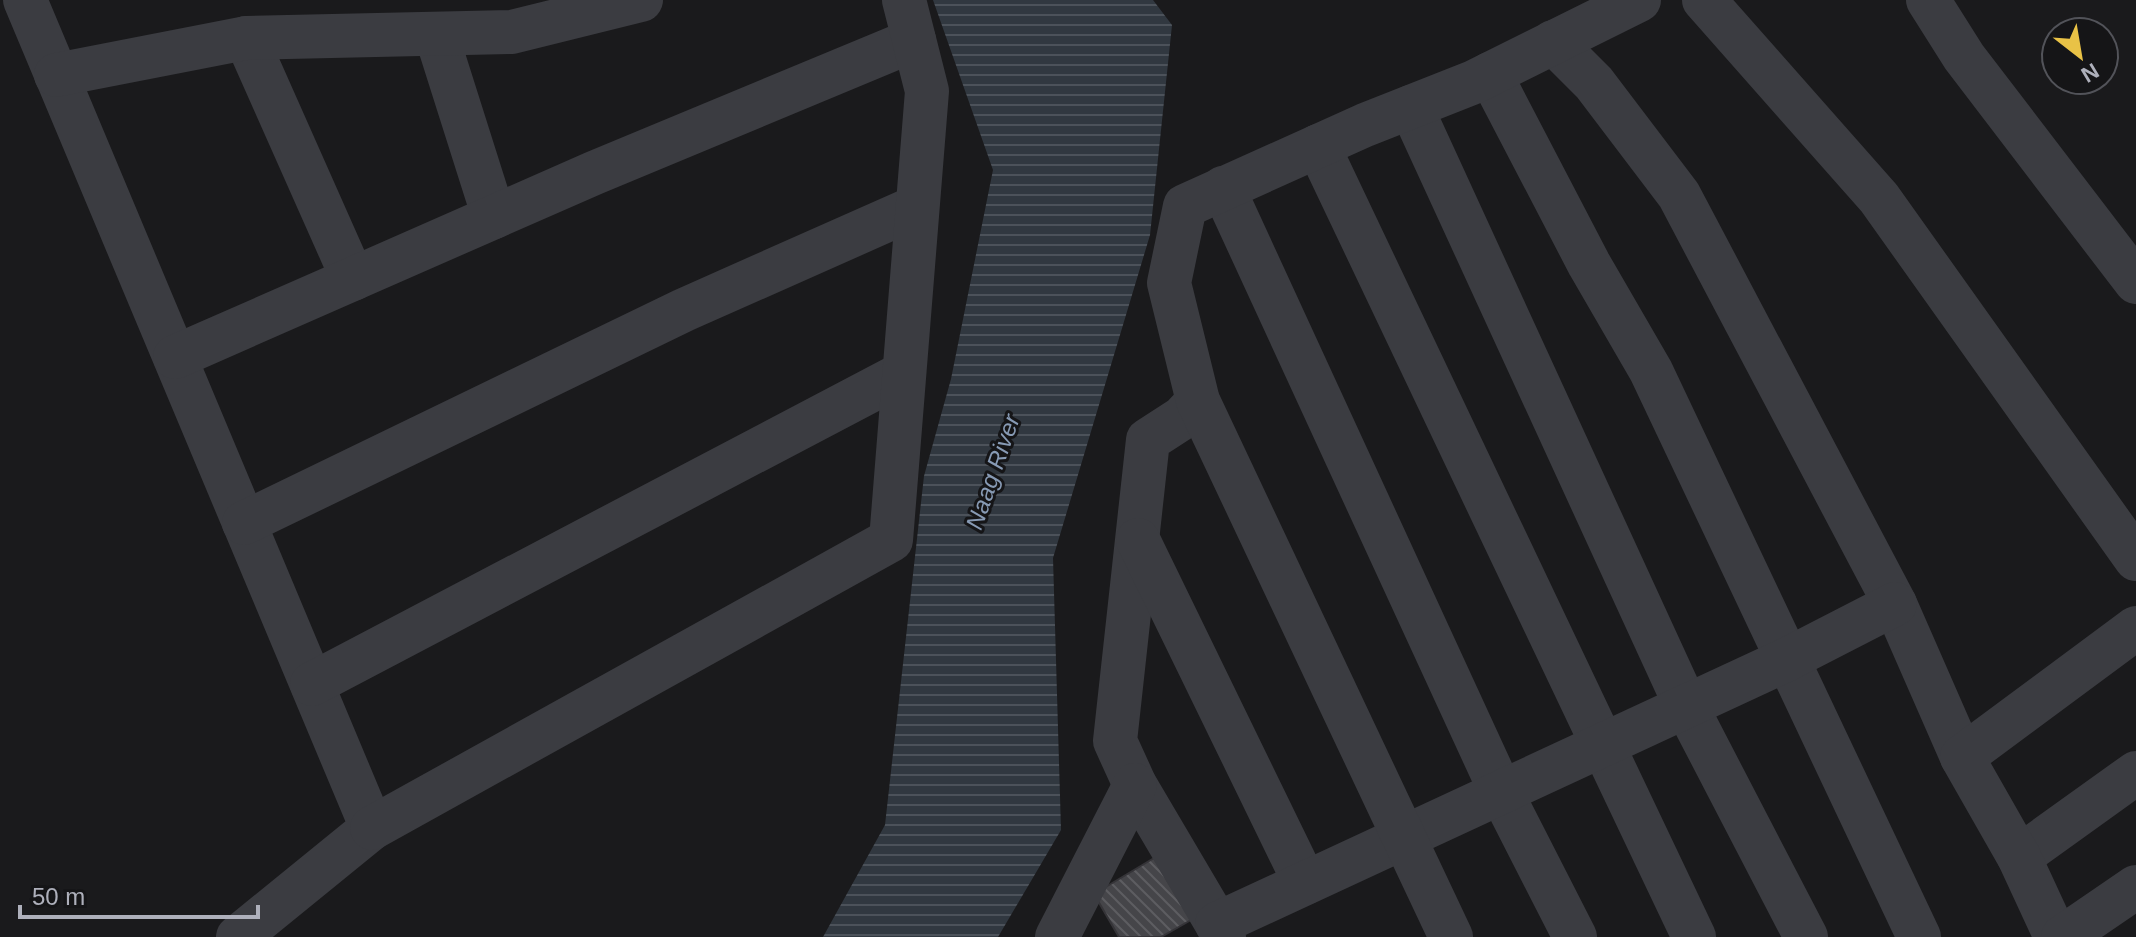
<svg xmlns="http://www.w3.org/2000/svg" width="2136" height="937" viewBox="0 0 2136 937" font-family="Arial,sans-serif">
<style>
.water{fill:url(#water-rules)}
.building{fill:url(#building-back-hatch);stroke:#353438;stroke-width:2}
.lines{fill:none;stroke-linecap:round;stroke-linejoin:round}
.minor{stroke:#3b3c41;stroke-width:44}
.labels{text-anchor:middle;stroke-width:6;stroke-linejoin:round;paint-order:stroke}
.water-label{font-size:24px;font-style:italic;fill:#879ab4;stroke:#151517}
</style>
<defs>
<pattern id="water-rules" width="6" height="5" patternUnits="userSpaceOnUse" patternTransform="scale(2)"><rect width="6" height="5" fill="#313840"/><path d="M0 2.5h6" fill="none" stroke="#4c525a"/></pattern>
<pattern id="building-back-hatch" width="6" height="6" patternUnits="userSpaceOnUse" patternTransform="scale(2)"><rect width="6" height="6" fill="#454549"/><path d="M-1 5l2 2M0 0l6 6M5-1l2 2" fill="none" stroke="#5d5d61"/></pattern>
</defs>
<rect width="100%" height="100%" fill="#1a1a1c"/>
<path class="water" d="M933,0H1153L1172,25L1150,235L1053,558L1061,830L998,937H823L885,825L924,476L951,379L993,170Z"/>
<path class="building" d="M1154,858L1191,920L1161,937H1119L1094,894Z"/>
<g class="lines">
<g class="minor">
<path d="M25,0L372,828L238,937"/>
<path d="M1704,0L1879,198L2136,559"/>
<path d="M1928,0L1964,57L2136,282"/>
<path d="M436,34L494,217"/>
<path d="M246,38L353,279"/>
<path d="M1553,42L1594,83L1679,195L1895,604L1962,757"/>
<path d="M1490,74L1589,264L1651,371L1919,937"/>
<path d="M56,75L246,38L512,32L641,0"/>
<path d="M1411,107L1686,706L1806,937"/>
<path d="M1318,146L1694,937"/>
<path d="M1223,188L1501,792L1575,937"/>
<path d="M175,357L594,173L914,40"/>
<path d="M1198,401L1182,418L1148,440L1115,741L1135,785L1217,924"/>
<path d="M244,523L684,310L916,207"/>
<path d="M1138,540L1305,883"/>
<path d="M312,684L902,374"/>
<path d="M372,828L891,540L927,91L904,0"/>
<path d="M2019,857L2136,773"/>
<path d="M1057,937L1135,785"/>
<path d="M1224,937L1217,924L1786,660L1895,604"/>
<path d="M1451,937L1198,401L1169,283L1185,206L1365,125L1474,82L1639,0"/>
<path d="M2056,937L2019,857L1962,757L2136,628"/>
<path d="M2063,937L2136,887"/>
</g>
</g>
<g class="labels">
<g class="water-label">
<text transform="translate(993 472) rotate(-71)" y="8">Naag River</text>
</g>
</g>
<g transform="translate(2080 56) rotate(149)"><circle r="38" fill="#151517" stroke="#525359" stroke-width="2"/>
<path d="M0-6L14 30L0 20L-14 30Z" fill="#e9c246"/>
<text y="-12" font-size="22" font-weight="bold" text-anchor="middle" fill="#aeb0bb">N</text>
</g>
<path d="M20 905v12h238v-12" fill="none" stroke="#aeb0bb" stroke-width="4"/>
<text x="32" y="905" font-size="24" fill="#aeb0bb" stroke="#151517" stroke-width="6" paint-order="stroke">50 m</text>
</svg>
